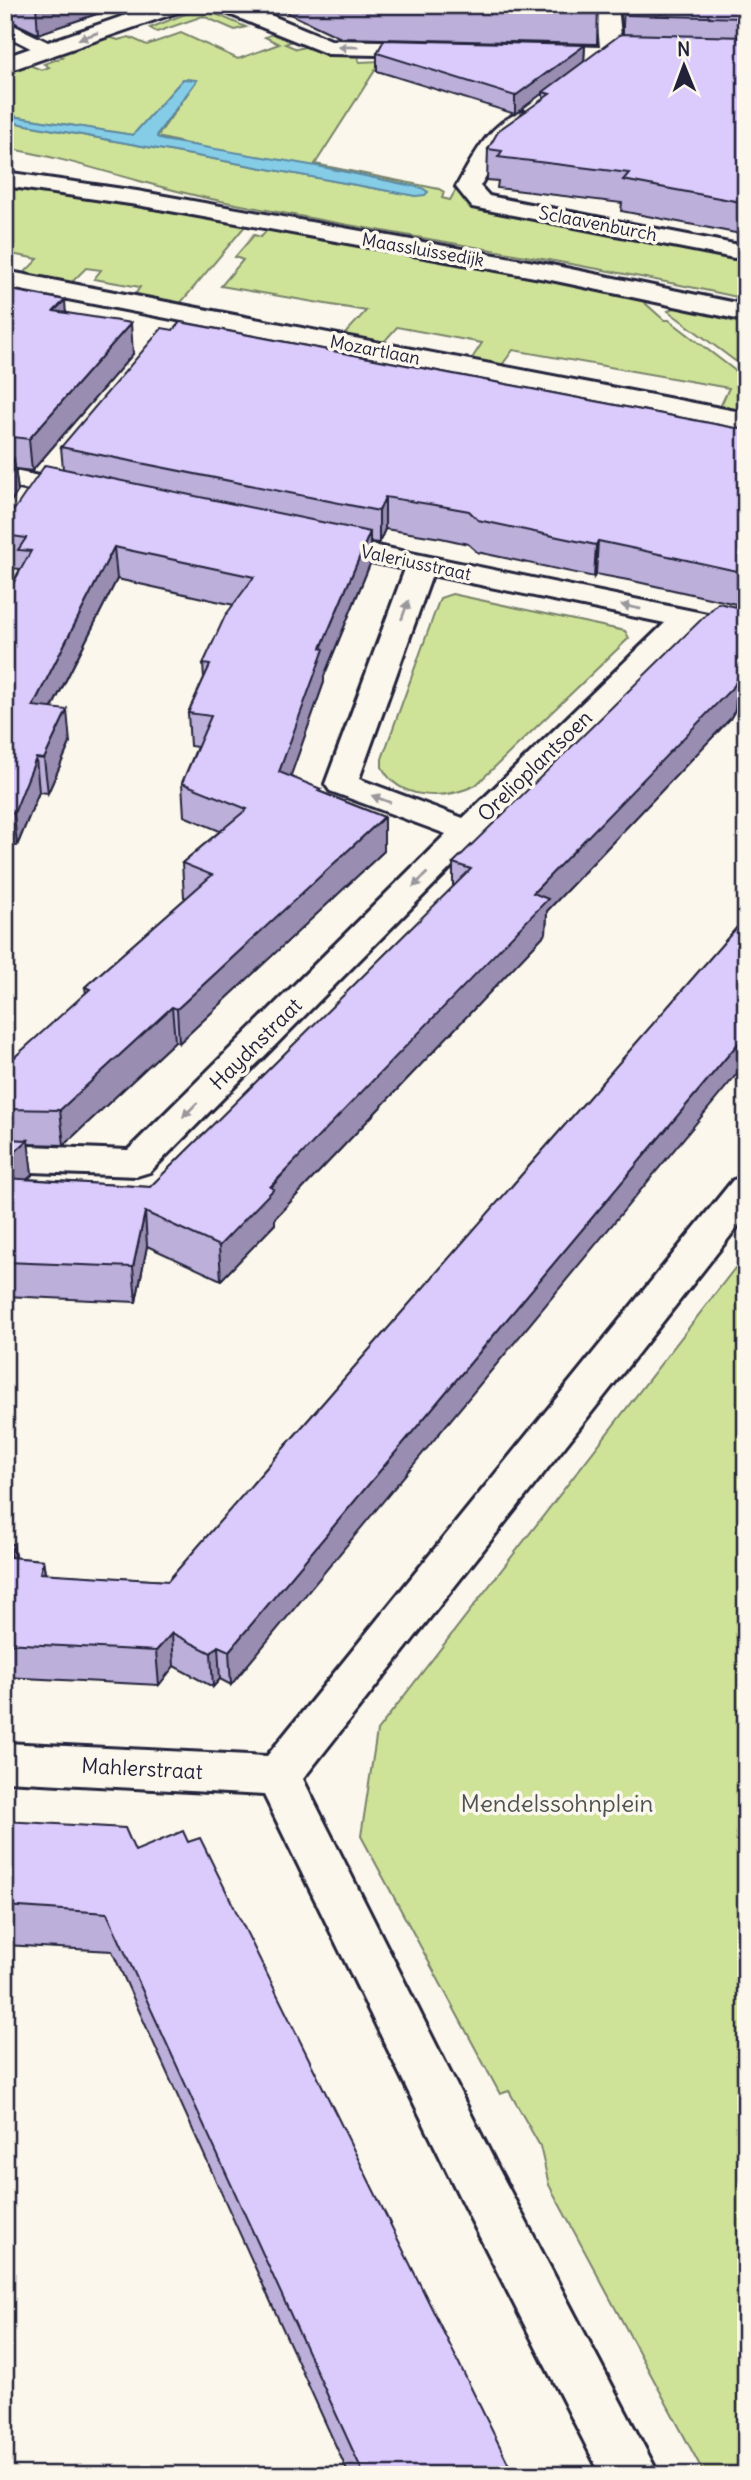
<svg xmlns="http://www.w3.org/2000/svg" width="751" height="2480" viewBox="0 0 751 2480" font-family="Delius,sans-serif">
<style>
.green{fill:#cfe398;stroke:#78826a;stroke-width:2}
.water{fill:#85cde7;stroke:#5d89a2;stroke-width:2}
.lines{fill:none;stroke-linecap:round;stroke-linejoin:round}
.lane-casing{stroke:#22223b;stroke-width:5}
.street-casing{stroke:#22223b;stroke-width:6}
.lane{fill:#fbf7ec;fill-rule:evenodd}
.street{fill:#fbf7ec;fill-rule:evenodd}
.wall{fill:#bcafda;stroke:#22223b;stroke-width:2;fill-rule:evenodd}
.shaded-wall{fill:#998eb1;stroke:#22223b;stroke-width:2}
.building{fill:#dbcbfd;stroke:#22223b;stroke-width:2}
.oneway{fill:#99979c}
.labels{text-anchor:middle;stroke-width:7;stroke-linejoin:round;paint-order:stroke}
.far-street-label{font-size:18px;fill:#22223b;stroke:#fbf7ec}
.street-label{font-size:21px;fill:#22223b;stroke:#fbf7ec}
.near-park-label{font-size:24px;fill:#4d5252;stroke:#fbf7ec}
</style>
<rect width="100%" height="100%" fill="#fbf7ec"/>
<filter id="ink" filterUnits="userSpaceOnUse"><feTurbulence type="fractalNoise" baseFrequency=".0143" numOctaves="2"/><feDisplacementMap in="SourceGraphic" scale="14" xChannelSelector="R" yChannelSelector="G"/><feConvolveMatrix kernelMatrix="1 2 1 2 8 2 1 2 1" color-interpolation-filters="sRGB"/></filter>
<g filter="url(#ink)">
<g class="green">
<path d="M195,10L209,11L246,27L235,30L203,16L157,32L150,28Z"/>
<path d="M278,32L295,40L285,44L297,49L308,46L357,51L359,62L381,61L315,164L439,189L444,192L442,198L450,200L458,186L473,199L469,204L746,258V299C572,260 395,236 221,201C148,187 79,160 5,148V121L416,196L157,137L197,80L183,79L133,135L5,115V73L29,65L42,70L49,67L44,64L63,57L58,54L109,37L118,40L129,37L147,45L181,33L238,59L279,44L265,37Z"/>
<path d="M22,188L246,225L179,305L134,296L140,287L94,279L101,270L86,268L70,284L22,275L38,259L5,253V191Z"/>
<path d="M268,229L637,296L664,320H669L746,379V412L720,407L729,388L513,350L502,365L471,360L482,343L397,327L383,343L343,336L366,311L221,286L243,260L235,257L254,235L261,237Z"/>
<path d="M678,306L746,325V369L668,311Z"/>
<path d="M452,594L625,631L629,638L476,785C445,800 399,801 382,767V759L440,598Z"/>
<path d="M746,1264V2475H705L549,2185L540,2146L509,2091L500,2094L361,1836L377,1731L735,1268L741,1270Z"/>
</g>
<path class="water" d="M183,79L197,80L158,133L157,137L163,140L322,167L422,188L428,192L425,195L416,196L5,121V115L133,135Z"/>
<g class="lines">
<g class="lane-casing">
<path id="lane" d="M5,21L56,46L59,50L49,56L42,54L5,35Z"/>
</g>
<g class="street-casing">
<g id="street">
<path d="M155,5H187L184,10L5,72V57Z"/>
<path d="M216,5H246L331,40L430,42L438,44L441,49L438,54L430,56L328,54L219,10Z"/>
<path d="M596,5H618L622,47L746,50V64L532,59L524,57L521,52L524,47L532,45L600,47Z"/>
<path d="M523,112L531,114L535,119L505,144L480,186L489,196L734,244L743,246L746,252L743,256L734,258L472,207L456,187C472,160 489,121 523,112Z"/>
<path d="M5,172L137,191L551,265L746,305V321L551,280L137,205L5,186Z"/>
<path d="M5,271L746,413V429L5,287Z"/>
<path d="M5,469L92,487L96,493L92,499L82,501L5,485Z"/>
<path d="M319,534L746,622V640L693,629L480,838L150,1172L137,1176L5,1171V1145L128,1150L446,834L330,791L325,784L405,569L309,549L305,543L309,537ZM432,575L665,623L463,818L359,779Z"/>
<path d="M746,1176V1216L303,1779L498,2168L659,2475H601L462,2202L264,1795L5,1781V1743L267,1756L733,1180Z"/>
</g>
</g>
<use href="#lane" class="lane"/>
<use href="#street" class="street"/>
</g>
<g class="wall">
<path d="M5,5H123L38,34L13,22L14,43L5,46Z"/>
<path d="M288,5H598L597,44L341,38L288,13Z"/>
<path d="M624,5H746V235L621,211L622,203L497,188L498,181L487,180L488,149L543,99V92L515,114L377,71V53L585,45L584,62L623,34V25Z"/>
<path d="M5,289L66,312L133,354L32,471L15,469L18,491L5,510Z"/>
<path d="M746,430V712L735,710L730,719L547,911L546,933L275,1218V1224L221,1280L147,1246L136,1302L5,1296V1064H7L86,994L85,987L186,898L184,897L182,863L220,831L184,816L182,783L197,747L190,746L188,713L204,678L203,664L234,605L117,579L52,708L70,743L48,793L39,792L17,846L5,845V598L20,569L5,567V513L14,510L63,469L61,447ZM385,529L441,538L468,544L477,552L594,577L596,574L633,581L736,604L735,607L453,863V887L150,1187L27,1179L32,1175L28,1144L64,1145L175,1041L179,1043L384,851V817L321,792L290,777L324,682V676L370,564V542L379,543Z"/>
<path d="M746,917L231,1685L220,1679L213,1687L174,1666L159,1685L5,1677V1544H13L15,1558L43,1560L45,1574L168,1581Z"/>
<path d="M5,1821L135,1851L514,2475H349L112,1951L5,1945Z"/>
</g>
<g class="shaded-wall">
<path d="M36,5H123L38,34Z"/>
<path d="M12,10L14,43L5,46V13Z"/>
<path d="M585,45L584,62L515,114V96Z"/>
<path d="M65,300L67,331L54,311Z"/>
<path d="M131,323L133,354L32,471L29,439Z"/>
<path d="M14,459L18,491L5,510V473Z"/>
<path d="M385,497V529L379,543V511Z"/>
<path d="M370,532V564L324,676V682L280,806L279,772L321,648Z"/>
<path d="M598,541L596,574L594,577L596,545Z"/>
<path d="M114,547L117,579L36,739L33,706Z"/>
<path d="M738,677L735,710L730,719L547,911L546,933L275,1218V1224L221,1280L219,1246L533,893Z"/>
<path d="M67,710L70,743L48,793L44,759Z"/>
<path d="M36,758L39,792L17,846L14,813Z"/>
<path d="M384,817V851L179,1043L177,1009Z"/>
<path d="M172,1007L175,1041L64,1145L60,1110Z"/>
<path d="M746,1034V1063L231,1685L229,1651Z"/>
<path d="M28,1140L32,1175L5,1200V1161Z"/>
<path d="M145,1212L147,1246L136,1302L133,1267Z"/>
<path d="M13,1544L18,1578L10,1557Z"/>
<path d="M43,1560L48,1594L40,1573Z"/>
<path d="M172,1633L174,1666L159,1685L156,1651Z"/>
<path d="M218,1646L220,1679L213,1687L211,1653Z"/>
</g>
<g class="building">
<path d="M406,5H598L599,10Z"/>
<path d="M625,5H746V18L626,15Z"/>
<path d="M5,6L12,10L5,13Z"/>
<path d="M621,34L746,37V203L623,180L629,173L498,157L502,151L488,149L499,130L550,94L543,92Z"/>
<path d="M384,40L585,45L515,96L377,53Z"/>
<path d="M5,289L65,300L54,311L131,323L29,439L5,436Z"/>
<path d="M180,322L746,430V573L636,549L598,541L596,545L478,520L469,511L441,506L385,497L379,511L61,447L162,328L173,330Z"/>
<path d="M5,456L14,459L5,473Z"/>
<path d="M45,465L370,532L321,648L324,649L279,772L321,789L318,791L384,817L177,1009L172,1007L60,1110L5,1109V1064H7L90,989L85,987L212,875L182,863L247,809L182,783L211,716L188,713L210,665L203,664L225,616L254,577L114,547L33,706L67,710L44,759L36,758L14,813L5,812V598L31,551L18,550L26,538L5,535V513L14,510Z"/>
<path d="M746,576V586L738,584Z"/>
<path d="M718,603L746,609V679L738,677L734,686L533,893L548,899L270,1187L274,1189L219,1246L145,1212L133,1267L5,1262V1178L150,1187L471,869L453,863Z"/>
<path d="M746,917V1034L229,1651L218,1646L211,1653L172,1633L156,1651L5,1643V1544H13L10,1557L43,1560L40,1573L168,1581Z"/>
<path d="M5,1139L28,1140L5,1161Z"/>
<path d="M5,1821L125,1828L135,1851L183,1831L188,1842L200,1838L514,2475H364L107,1913L5,1906Z"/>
</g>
<defs><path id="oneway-solid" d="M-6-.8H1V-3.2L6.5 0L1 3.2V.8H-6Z" transform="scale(1.75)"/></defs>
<g class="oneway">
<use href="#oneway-solid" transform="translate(88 36) rotate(161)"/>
<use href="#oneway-solid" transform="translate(348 47) rotate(-179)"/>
<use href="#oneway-solid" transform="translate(631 607) rotate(-168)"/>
<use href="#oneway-solid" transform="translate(405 610) rotate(-70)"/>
<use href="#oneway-solid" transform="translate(381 799) rotate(-159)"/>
<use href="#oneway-solid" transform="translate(420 880) rotate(135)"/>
<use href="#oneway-solid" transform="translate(190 1110) rotate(135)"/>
</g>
</g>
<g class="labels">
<g class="far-street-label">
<text transform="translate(598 224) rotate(11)" y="6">Sclaavenburch</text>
<text transform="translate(423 250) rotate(10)" y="6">Maassluissedijk</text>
<text transform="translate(375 350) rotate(11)" y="6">Mozartlaan</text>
<text transform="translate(416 563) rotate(12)" y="6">Valeriusstraat</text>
</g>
<g class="street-label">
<text transform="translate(535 766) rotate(-44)" y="7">Orelioplantsoen</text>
<text transform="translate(256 1044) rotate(-45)" y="7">Haydnstraat</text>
<text transform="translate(142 1769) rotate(3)" y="7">Mahlerstraat</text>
</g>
<g class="near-park-label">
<text x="557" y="1812">Mendelssohnplein</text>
</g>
</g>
<rect width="751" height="2480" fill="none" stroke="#fbf7ec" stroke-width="28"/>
<rect x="14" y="14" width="723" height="2452" fill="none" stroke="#22223b" stroke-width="2.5" filter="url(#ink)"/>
<g transform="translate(684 66) rotate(359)" stroke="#fbf7ec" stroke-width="5" paint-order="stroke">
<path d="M0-5L12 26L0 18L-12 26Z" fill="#22223b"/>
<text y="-10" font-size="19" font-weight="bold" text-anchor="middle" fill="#22223b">N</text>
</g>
</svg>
